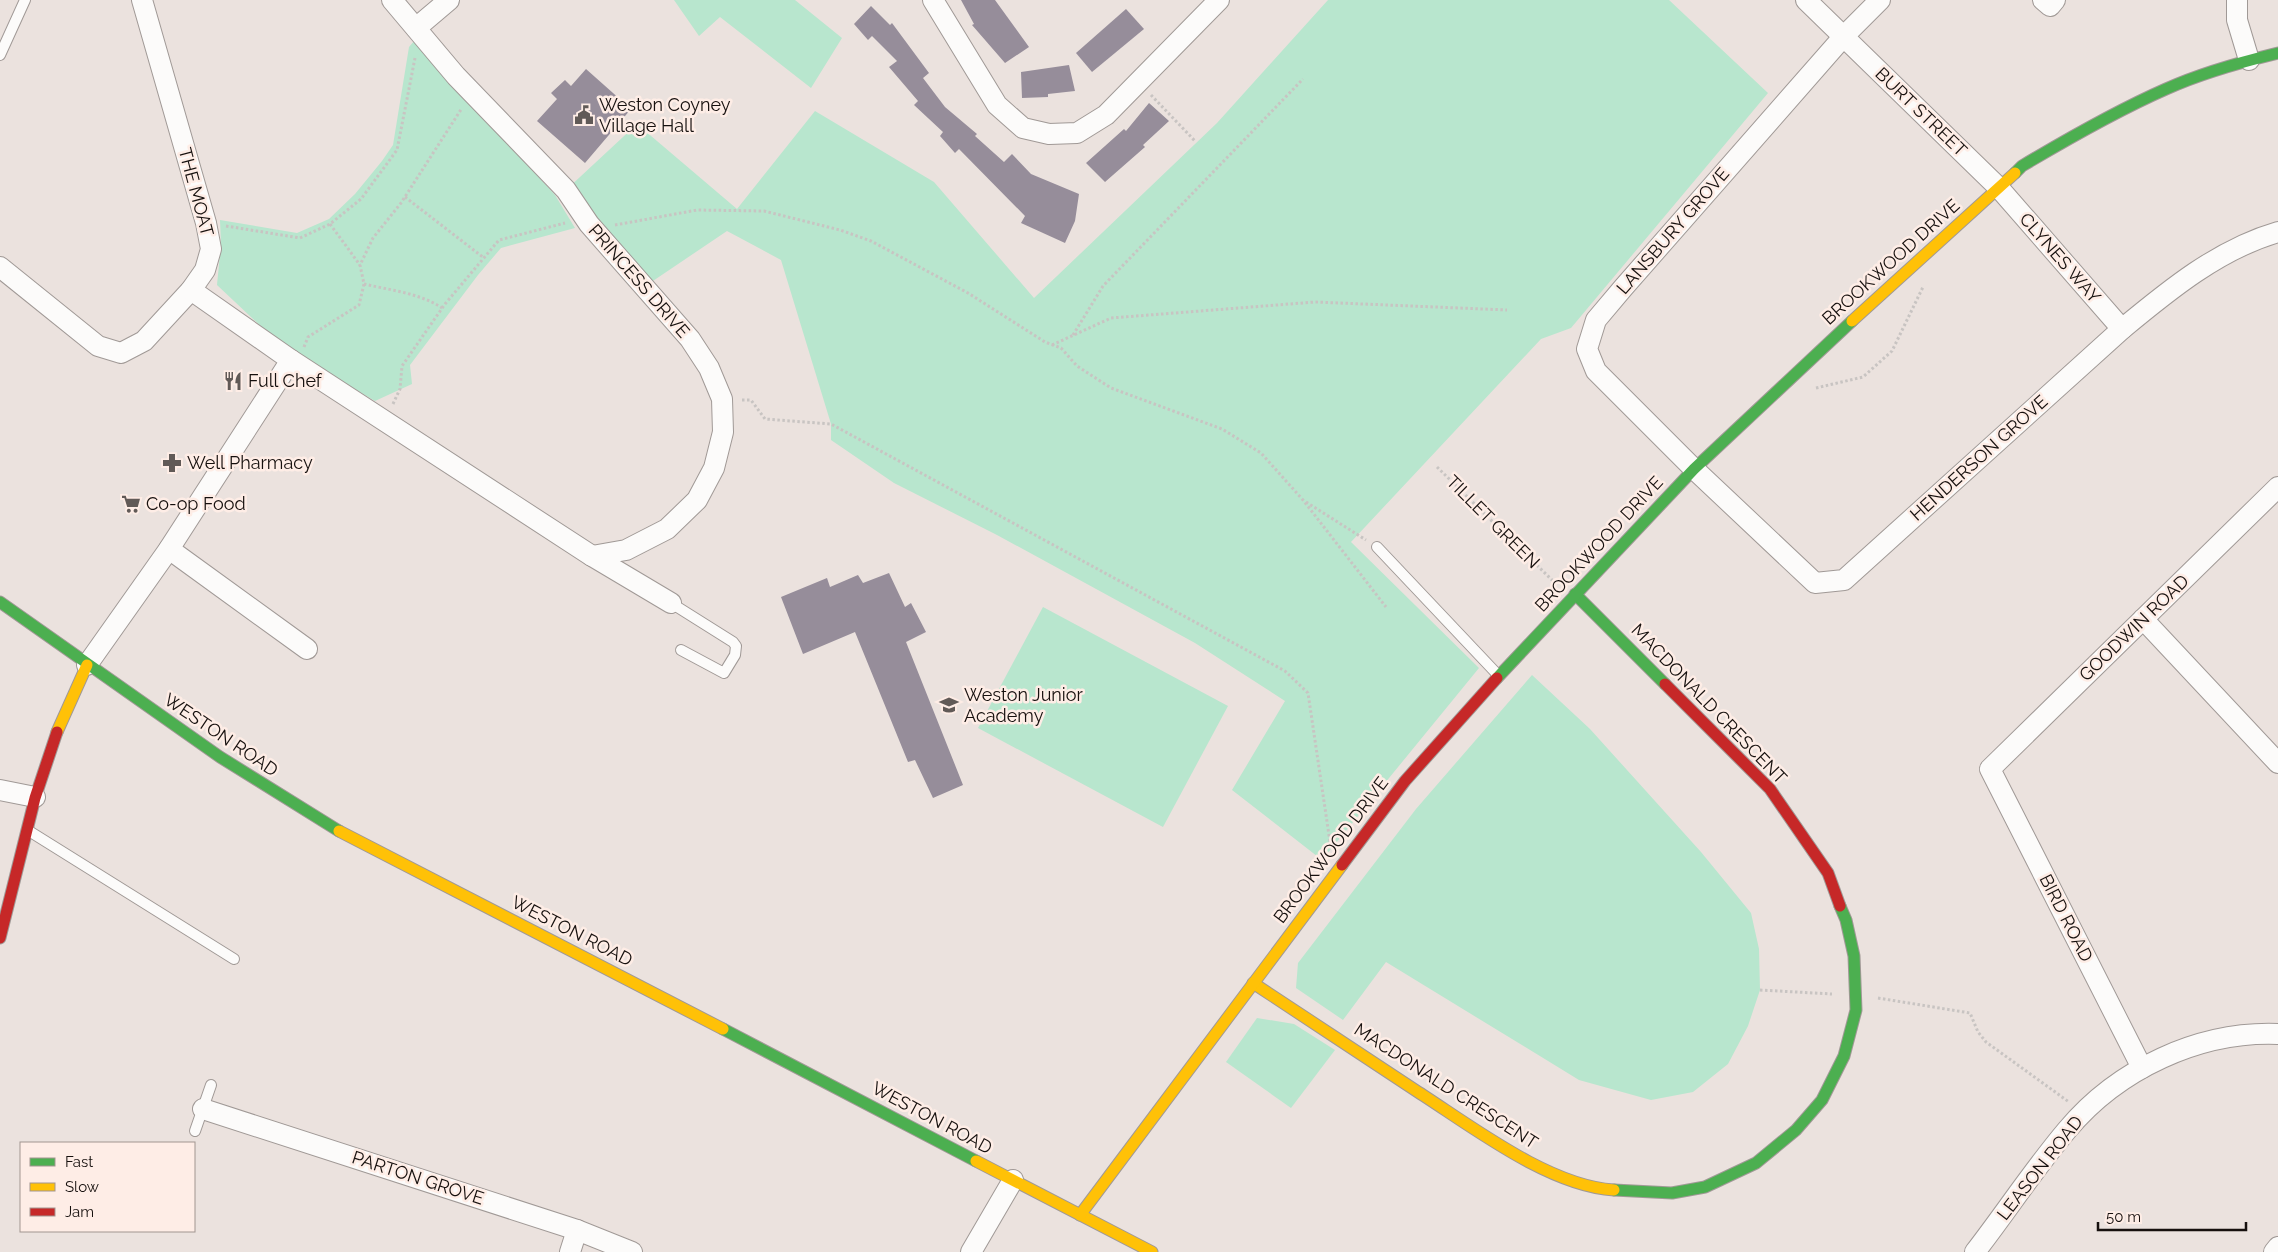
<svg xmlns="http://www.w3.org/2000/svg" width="2278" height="1252" viewBox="0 0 2278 1252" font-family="Raleway,sans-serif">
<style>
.green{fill:#b8e6ce}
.building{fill:#968d9a}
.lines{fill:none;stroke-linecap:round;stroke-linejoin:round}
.lane-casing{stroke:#a09996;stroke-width:12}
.street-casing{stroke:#a09996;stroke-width:22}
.fast-casing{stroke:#a09996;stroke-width:13}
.slow-casing{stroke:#a09996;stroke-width:13}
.jam-casing{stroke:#a09996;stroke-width:13}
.path{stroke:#c8c4c2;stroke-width:3;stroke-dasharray:2.5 2.5;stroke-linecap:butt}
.lane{stroke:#fcfbfa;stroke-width:10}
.street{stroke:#fcfbfa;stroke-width:20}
.fast{stroke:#4caf50;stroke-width:11}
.slow{stroke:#ffc107;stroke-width:11}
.jam{stroke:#c62828;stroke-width:11}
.labels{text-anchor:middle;stroke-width:5;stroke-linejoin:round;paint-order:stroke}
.poi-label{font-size:18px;fill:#16100e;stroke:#feede6;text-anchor:start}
.street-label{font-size:18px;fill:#16100e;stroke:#feede6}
</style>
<rect width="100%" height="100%" fill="#ebe2de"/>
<g class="green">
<path d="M674,0H795L842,38L811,88L720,17L699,36Z"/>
<path d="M1328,0H1669L1768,93L1571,328L1541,339L1351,542L1479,668L1322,860L1232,790L1285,701L1195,643L997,535L894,483L831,440V424L781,260L727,231L644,287L566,190L637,124L737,209L815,111L934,182L1034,298L1217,123Z"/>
<path d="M415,40L555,195L575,228L501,248L478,275L410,365L412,384L375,401L283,347L217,285L221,244L220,220L297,233L329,219L355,194L382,161L393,145L409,47Z"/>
<path d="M1043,607L1228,706L1163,827L978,728Z"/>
<path d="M1532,675L1590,729L1701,852L1751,913L1759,949L1760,990L1748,1026L1728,1064L1693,1092L1651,1100L1579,1080L1386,962L1343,1020L1296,988L1298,963L1416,809Z"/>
<path d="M1257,1018L1294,1024L1335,1050L1291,1108L1226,1062Z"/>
</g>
<g class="building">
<path d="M961,0H995L1029,47L1005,63L972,25L974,24Z"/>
<path d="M871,6L890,25L892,23L929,73L923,78L945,107L977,134L975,136L1004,162L1012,154L1031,174L1079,194L1075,221L1065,243L1021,223L1025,216L959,149L955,153L940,136L943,132L914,105L918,101L889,67L897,61L872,36L868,40L854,24Z"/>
<path d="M1126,9L1144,29L1092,72L1076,53Z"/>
<path d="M1069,65L1075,91L1048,94V97L1022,98L1021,72Z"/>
<path d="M586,69L631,109L585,163L537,121L557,99L551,93L565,80L571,86Z"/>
<path d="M1149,103L1169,121L1143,145L1145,147L1105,182L1086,163L1124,129L1126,131Z"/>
<path d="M889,573L905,607L911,603L926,632L906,642L963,785L933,798L915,760L908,762L855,632L803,654L781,597L827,578L830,587L858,575L863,583Z"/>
</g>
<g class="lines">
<g class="lane-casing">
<g id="lane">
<path d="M0,55L25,0"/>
<path d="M1377,547L1498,675"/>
<path d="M671,603L733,642L736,646L735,655L724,673L681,650"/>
<path d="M29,831L234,959"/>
<path d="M195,1131L211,1085"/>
</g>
</g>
<g class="street-casing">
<g id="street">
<path d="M392,0L456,76L566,190L589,224L690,339L709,368L722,399L723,432L714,468L697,500L667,529L626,550L592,556"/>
<path d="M933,0L997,105L1023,128L1049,134L1077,133L1106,115L1219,0"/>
<path d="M1806,0L1999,188L2122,329"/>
<path d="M1880,0L1844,36L1623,288L1596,320L1587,349L1596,371L1694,469L1815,583L1844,580L2122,329C2169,290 2219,249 2278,232"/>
<path d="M2043,0L2050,6L2055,0"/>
<path d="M2237,0V20L2249,60"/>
<path d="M416,28L449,0"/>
<path d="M0,267L98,346L121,353L144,341L191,290L205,270L211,249L206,223L142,0"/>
<path d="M291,360L592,556L671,603"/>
<path d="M169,549L307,649"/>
<path d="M2143,619L2278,763"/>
<path d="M87,665L169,549L291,360L191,290"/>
<path d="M0,790L35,797"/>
<path d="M2142,1068L1990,769L2278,487"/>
<path d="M203,1109L577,1230L632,1252"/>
<path d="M570,1252L577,1230"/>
<path d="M971,1252L1013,1180"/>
<path d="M1975,1252C2006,1212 2034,1169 2067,1130C2118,1069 2199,1031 2278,1034"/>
<path d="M2274,1252L2278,1247"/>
</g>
</g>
<g class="fast-casing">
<g id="fast">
<path d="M2015,173L2022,166C2069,138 2116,111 2166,89C2201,73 2241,62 2278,53"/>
<path d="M1575,594L1665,684"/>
<path d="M0,602L220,757L339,831"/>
<path d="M1497,678L1694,469L1852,321"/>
<path d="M723,1029L976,1161"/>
<path d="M1614,1190L1672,1193L1705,1187L1756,1163L1796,1130L1822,1100L1844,1056L1856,1010L1854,956L1846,920L1840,906"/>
</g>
</g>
<g class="slow-casing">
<g id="slow">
<path d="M1852,321L2015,173"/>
<path d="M57,732L87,665"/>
<path d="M339,831L723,1029"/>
<path d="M1253,983C1307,1019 1361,1054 1415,1090C1470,1125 1548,1186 1614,1190"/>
<path d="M976,1161L1152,1252"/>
<path d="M1080,1215L1342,865"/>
</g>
</g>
<g class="jam-casing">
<g id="jam">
<path d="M1665,684L1770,789L1828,873L1840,906"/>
<path d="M1342,865L1405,781L1497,678"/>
<path d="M0,938L35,798L57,732"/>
</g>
</g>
<g class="path">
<path d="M1151,95L1195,141"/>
<path d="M405,197L484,258"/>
<path d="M330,224L360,265"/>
<path d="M615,225L697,210L764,211L840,230L871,241L968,293L1045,342L1061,348L1077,366L1111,388L1222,429L1261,453L1303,500L1386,607"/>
<path d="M226,226L300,238L330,224L361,199L397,150L415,58"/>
<path d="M364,284C389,290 420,293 442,308"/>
<path d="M1073,335L1103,286L1303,79"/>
<path d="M1052,345L1111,318L1315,302L1507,310"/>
<path d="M304,347L308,337L359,305L364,284L360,265L373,238L401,203L462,108"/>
<path d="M1816,388L1863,377L1892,351L1923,287"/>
<path d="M742,400H751L765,419L831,424L1285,671L1308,693L1330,842"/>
<path d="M393,404L400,389L402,366L445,304L499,240L565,223"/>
<path d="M1437,467L1556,584"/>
<path d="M1306,502L1366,540"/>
<path d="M1760,990L1832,994"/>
<path d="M1878,998L1970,1013L1978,1032L1986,1042L2069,1102"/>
</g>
<use href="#lane" class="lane"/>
<use href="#street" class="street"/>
<use href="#fast" class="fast"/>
<use href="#slow" class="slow"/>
<use href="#jam" class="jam"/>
</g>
<defs>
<g id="civic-bare" transform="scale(1.5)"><path d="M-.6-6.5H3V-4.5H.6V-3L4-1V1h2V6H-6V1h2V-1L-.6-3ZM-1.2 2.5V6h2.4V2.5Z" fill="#615a57" stroke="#feede6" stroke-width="2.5" paint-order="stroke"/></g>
<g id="restaurant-bare" transform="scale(1.5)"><path d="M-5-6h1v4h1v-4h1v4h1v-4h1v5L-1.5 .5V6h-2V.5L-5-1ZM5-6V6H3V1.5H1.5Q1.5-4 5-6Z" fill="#615a57" stroke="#feede6" stroke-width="2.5" paint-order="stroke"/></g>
<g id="pharmacy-bare" transform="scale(1.5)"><path d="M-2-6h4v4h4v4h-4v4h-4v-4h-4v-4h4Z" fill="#615a57" stroke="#feede6" stroke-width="2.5" paint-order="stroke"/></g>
<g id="supermarket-bare" transform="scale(1.5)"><path d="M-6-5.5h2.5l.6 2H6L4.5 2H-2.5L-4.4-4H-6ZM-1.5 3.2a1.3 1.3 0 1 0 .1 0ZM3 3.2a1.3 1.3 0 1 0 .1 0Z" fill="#615a57" stroke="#feede6" stroke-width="2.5" paint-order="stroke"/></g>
<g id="school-bare" transform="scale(1.5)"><path d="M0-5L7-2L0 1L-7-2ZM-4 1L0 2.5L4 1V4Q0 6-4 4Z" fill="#615a57" stroke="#feede6" stroke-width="2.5" paint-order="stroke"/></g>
</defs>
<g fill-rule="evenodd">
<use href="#civic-bare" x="584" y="115"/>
<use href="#restaurant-bare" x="233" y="381"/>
<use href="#pharmacy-bare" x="172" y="463"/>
<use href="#supermarket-bare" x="131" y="504"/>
<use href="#school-bare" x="949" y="705"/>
</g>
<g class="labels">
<g class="poi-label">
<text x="599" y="111">Weston Coyney<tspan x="599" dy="21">Village Hall</tspan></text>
<text x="248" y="387">Full Chef</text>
<text x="187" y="469">Well Pharmacy</text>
<text x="146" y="510">Co-op Food</text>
<text x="964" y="701">Weston Junior<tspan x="964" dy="21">Academy</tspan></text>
</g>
<g class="street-label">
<text transform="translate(1921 112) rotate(44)" y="6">BURT STREET</text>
<text transform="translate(196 192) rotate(75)" y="6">THE MOAT</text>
<text transform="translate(1673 231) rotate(-49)" y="6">LANSBURY GROVE</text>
<text transform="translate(2060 258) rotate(49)" y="6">CLYNES WAY</text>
<text transform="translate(1891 262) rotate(-42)" y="6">BROOKWOOD DRIVE</text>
<text transform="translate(639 281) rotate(49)" y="6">PRINCESS DRIVE</text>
<text transform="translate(1979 458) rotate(-42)" y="6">HENDERSON GROVE</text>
<text transform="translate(1493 522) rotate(45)" y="6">TILLET GREEN</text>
<text transform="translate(1599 544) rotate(-47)" y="6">BROOKWOOD DRIVE</text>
<text transform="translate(2134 628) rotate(-44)" y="6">GOODWIN ROAD</text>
<text transform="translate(1709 704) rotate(46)" y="6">MACDONALD CRESCENT</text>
<text transform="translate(221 735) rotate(34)" y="6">WESTON ROAD</text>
<text transform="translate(1331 850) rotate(-53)" y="6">BROOKWOOD DRIVE</text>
<text transform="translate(2066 918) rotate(63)" y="6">BIRD ROAD</text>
<text transform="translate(572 931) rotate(27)" y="6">WESTON ROAD</text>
<text transform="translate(1446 1086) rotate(33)" y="6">MACDONALD CRESCENT</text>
<text transform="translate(932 1118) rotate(28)" y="6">WESTON ROAD</text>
<text transform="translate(2040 1168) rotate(-52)" y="6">LEASON ROAD</text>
<text transform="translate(418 1178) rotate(18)" y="6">PARTON GROVE</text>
</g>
</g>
<rect x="20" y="1142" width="175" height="90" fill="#feede6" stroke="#a19590"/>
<rect x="30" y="1158" width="25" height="8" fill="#4caf50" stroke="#a19590"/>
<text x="65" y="1167" font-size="15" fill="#16100e">Fast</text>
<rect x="30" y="1183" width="25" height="8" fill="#ffc107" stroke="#a19590"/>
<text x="65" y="1192" font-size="15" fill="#16100e">Slow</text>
<rect x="30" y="1208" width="25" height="8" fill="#c62828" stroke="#a19590"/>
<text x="65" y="1217" font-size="15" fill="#16100e">Jam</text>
<path d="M2098 1222v8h148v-8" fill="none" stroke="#16100e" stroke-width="2.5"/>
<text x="2106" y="1222" font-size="15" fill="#16100e" stroke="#feede6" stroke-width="4" paint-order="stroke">50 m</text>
</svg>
